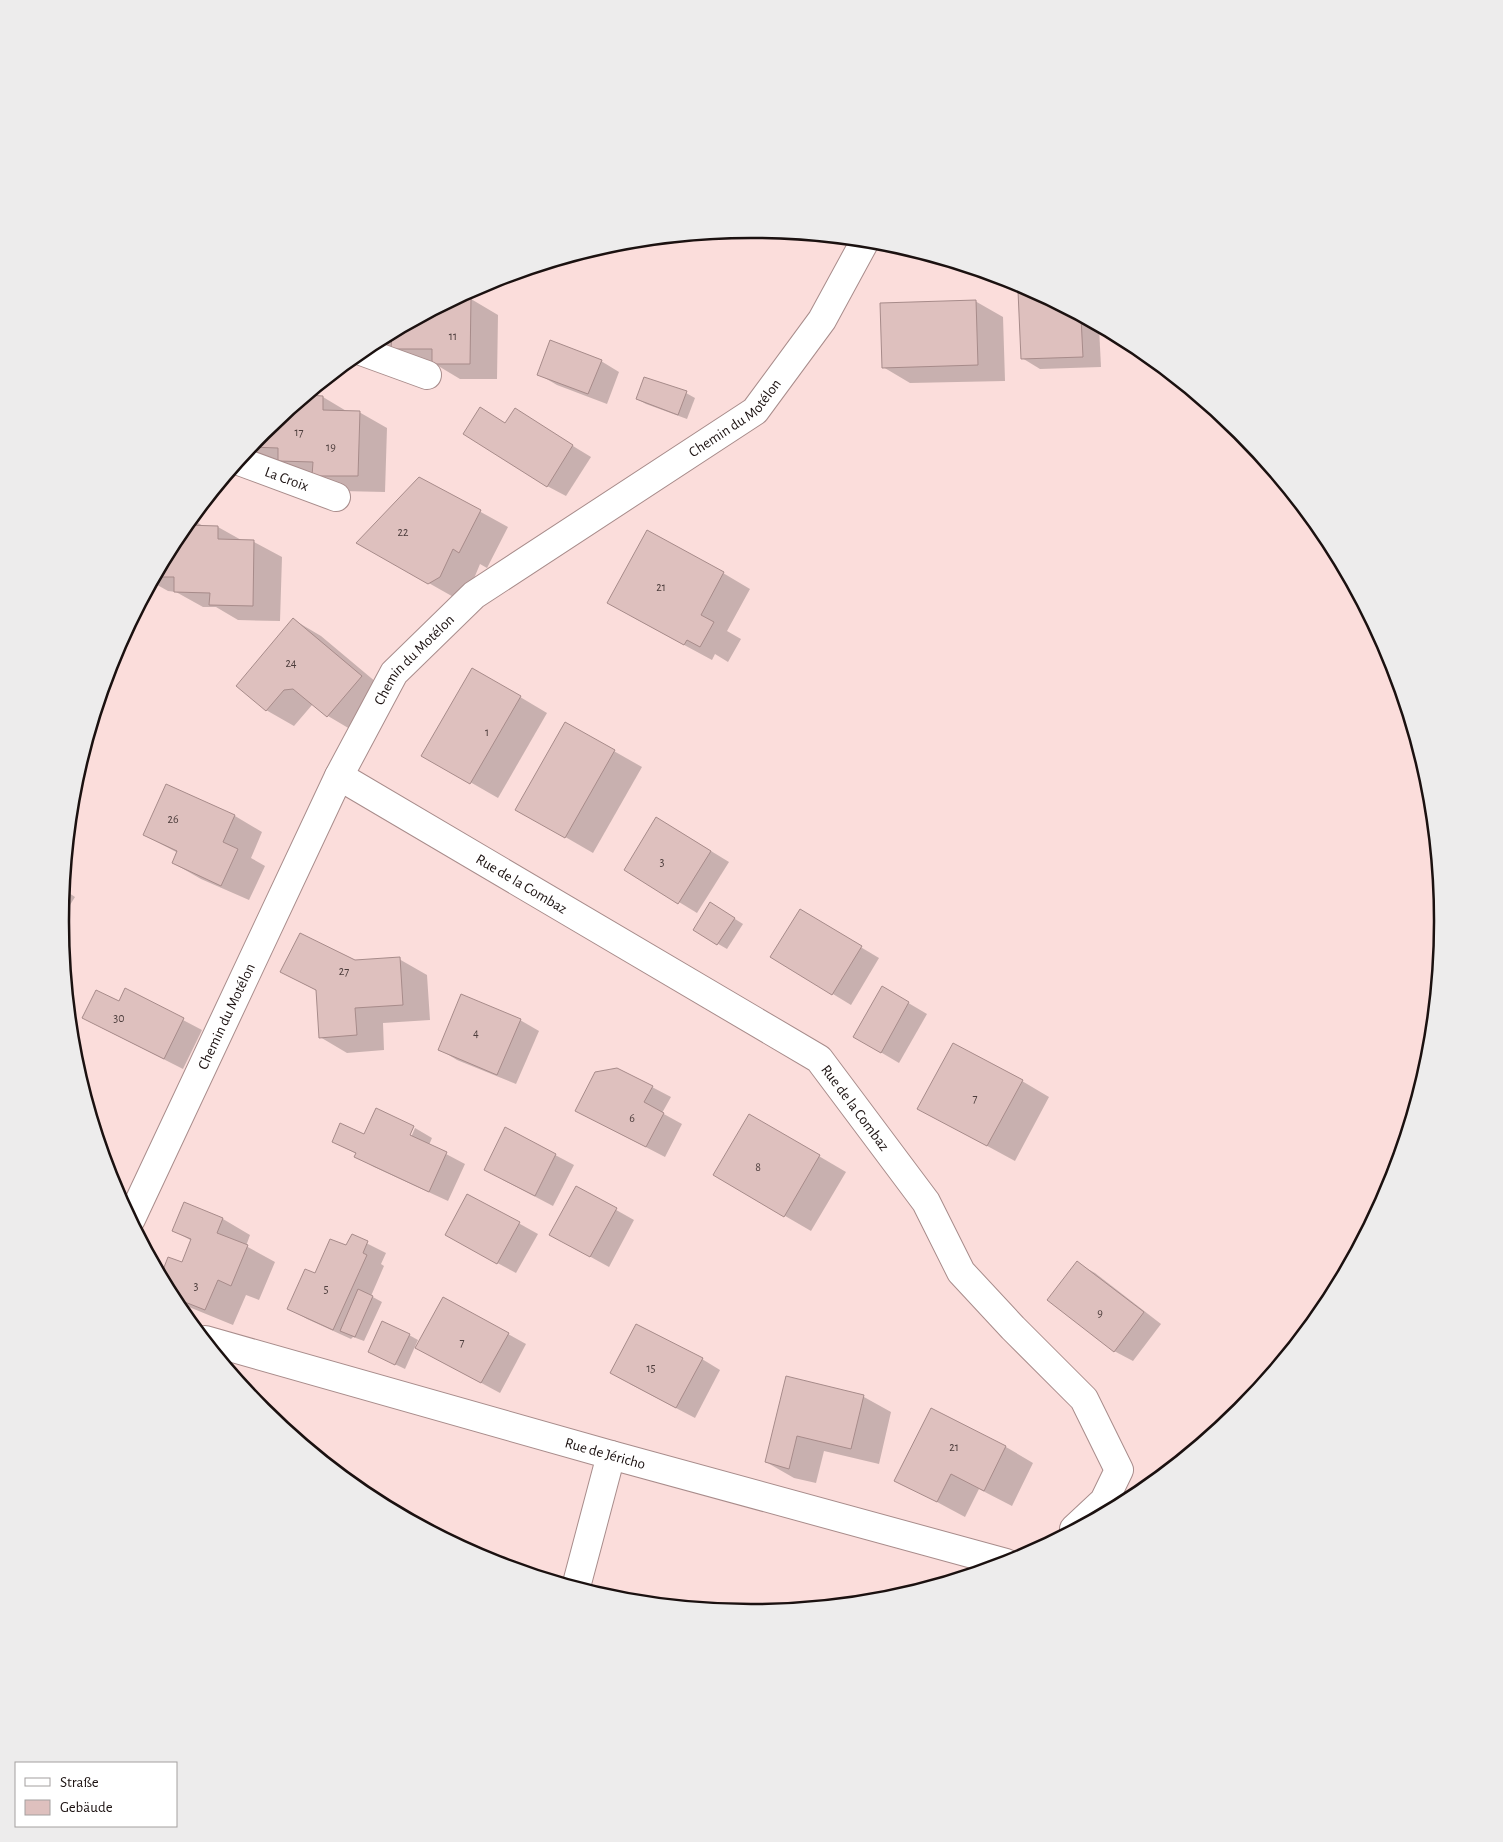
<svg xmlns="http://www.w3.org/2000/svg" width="1503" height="1842" viewBox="0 0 1503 1842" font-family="'Alegreya Sans',sans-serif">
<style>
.shadow{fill:#0003}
.building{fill:#dec0be;stroke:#a78b8a}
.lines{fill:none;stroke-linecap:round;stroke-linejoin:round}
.minor-casing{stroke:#a88c8b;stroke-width:30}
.minor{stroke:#fff;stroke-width:28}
.labels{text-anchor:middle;stroke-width:5;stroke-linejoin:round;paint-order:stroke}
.number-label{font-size:12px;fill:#4c3d3c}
.street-label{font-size:15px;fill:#1b1110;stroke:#fff}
.rim{fill:none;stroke:#1b1110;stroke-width:2.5}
</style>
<rect width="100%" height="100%" fill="#fbdddb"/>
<g class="shadow">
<path d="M1020,292H1034L1099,327L1101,367L1040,369L1022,358Z"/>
<path d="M460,296L464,299H471L498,315L497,379H460L435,364L374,342Z"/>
<path d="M975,301L1003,317L1005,381L910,383L883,367Z"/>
<path d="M601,361L619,372L607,404L557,385L538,374Z"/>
<path d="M686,393L695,398L687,419L646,404L637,399Z"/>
<path d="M308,395L312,397H323L348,412H359L387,428L385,492L341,491L307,476L284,463L271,462L249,449L263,432Z"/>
<path d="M532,421L591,457L566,496L547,486Z"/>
<path d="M419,478L508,527L487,568L480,564L468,593L457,599L358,543Z"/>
<path d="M191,519L205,527H218L243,541L254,542L282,557L280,621L238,620L216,607H203L176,592L168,591L152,582L177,537Z"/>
<path d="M723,573L750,589L727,631L741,639L728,662L715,654L712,660L636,619Z"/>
<path d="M294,620L321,636L389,693L355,732L328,716L314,705H312L294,726L266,710Z"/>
<path d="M473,669L547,713L498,798L423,755Z"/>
<path d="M566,724L642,767L593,853L517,809Z"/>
<path d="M167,786L235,816L262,832L251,858L265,866L249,900L201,879L173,863L178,853L144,835Z"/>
<path d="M675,829L729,862L697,913L679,902Z"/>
<path d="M63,889L75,897L60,921Z"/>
<path d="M719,909L743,924L727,949L694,930Z"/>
<path d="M800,911L879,958L851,1005L772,957Z"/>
<path d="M60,921L68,926L62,936Z"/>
<path d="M399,959L427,975L430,1020L383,1023L384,1050L347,1053L320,1037L317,991L282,972L354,962Z"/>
<path d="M883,988L927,1014L899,1063L855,1037Z"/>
<path d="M126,990L202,1030L183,1069L102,1028L119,1003Z"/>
<path d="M520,1020L539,1031L516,1084L457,1060L439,1049Z"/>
<path d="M1022,1081L1049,1097L1015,1161L919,1109Z"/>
<path d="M652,1087L671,1097L662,1113L682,1124L665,1157L576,1111Z"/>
<path d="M749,1115L846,1172L811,1231L715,1175Z"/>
<path d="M415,1128L432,1138L429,1145L465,1164L448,1201L374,1167L356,1157L357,1154L333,1142L365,1136L409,1142Z"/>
<path d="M506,1129L574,1165L553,1206L503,1180Z"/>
<path d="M577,1188L634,1220L609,1267L569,1245Z"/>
<path d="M468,1195L538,1234L516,1273L464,1245Z"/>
<path d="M184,1203L223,1219L250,1235L246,1246L275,1262L259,1300L246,1295L233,1325L184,1305L173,1299L161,1277L169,1258L183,1263L192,1241L174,1231Z"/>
<path d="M352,1236L386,1253L381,1264L384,1266L371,1296L382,1302L364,1341L353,1337L351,1339L307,1319L288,1308L316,1275L347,1247Z"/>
<path d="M1077,1263L1095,1273L1161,1324L1133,1361L1114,1351Z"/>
<path d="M508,1334L526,1344L500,1393L435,1358Z"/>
<path d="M409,1335L418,1340L405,1369L378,1356Z"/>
<path d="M702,1359L720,1370L695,1418L630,1384Z"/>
<path d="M787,1378L864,1397L891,1412L879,1464L824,1451L816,1483L794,1478L766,1462Z"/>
<path d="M932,1410L1006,1447L1033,1463L1012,1506L979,1489L965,1517L896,1480Z"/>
</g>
<g class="building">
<path d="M1018,291H1032L1081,317L1083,357L1021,359Z"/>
<path d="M458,297L471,298L470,364H432V349H391L392,334H390Z"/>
<path d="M976,300L978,365L882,368L880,303Z"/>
<path d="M550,340L602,360L588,394L537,375Z"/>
<path d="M644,377L687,391L678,415L636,399Z"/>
<path d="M307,395L323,396V410L360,411L358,476H312L313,462L278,461V448L250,447L263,432Z"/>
<path d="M480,407L505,423L515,408L573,445L547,487L463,434Z"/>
<path d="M419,477L481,510L459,553L453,549L440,577L428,584L356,543Z"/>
<path d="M186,525L218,526V539L254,540L253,606L209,605L210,593L174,592V577H155L177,537Z"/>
<path d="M647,530L724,572L701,615L714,622L700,647L687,640L684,645L607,603Z"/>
<path d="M293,618L362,676L327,717L293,689L284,690L266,711L236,686Z"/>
<path d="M472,668L521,696L470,784L421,756Z"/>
<path d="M565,722L615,750L565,838L515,810Z"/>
<path d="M166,784L235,815L223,842L238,849L221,886L172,863L177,851L143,835Z"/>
<path d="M656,817L711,851L678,904L624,870Z"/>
<path d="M710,902L735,918L717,945L693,930Z"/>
<path d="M800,909L862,946L832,995L770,957Z"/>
<path d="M300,933L355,960L400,957L403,1005L355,1008L357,1035L319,1038L316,990L280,972Z"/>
<path d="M882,986L909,1002L881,1053L853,1037Z"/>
<path d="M125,988L184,1018L164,1059L82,1018L96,990L119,1001Z"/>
<path d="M461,994L521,1019L497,1075L438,1050Z"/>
<path d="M953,1043L1023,1080L987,1146L917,1109Z"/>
<path d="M617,1068L653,1086L644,1102L664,1113L646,1147L575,1111L595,1072Z"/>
<path d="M376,1108L414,1126L410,1135L447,1152L429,1192L354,1157L356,1153L332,1142L340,1123L364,1134Z"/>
<path d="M749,1114L820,1155L784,1217L713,1175Z"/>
<path d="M505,1127L556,1154L535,1196L484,1170Z"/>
<path d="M576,1186L617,1208L590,1257L549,1235Z"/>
<path d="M467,1194L520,1222L497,1264L445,1235Z"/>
<path d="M184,1202L223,1218L217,1233L248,1245L231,1286L218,1280L205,1310L172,1297L161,1275L168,1257L182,1262L191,1239L172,1231Z"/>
<path d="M352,1234L368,1241L363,1253L367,1255L333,1330L287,1309L305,1269L315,1273L330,1239L346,1245Z"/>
<path d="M1077,1261L1144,1312L1114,1352L1047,1300Z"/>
<path d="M358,1289L373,1296L355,1337L340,1331Z"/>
<path d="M443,1297L509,1333L481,1383L415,1348Z"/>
<path d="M382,1321L410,1334L395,1365L368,1352Z"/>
<path d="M636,1324L703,1358L676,1408L610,1373Z"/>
<path d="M786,1376L864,1395L851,1449L797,1436L789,1469L765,1462Z"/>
<path d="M931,1408L1006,1446L984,1491L951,1474L937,1502L894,1481Z"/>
</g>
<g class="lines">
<g class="minor-casing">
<g id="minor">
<path d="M361,351L427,375"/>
<path id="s1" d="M239,461L336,497"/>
<path id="s2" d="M339,776L819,1059L926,1202L961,1272L1013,1328L1084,1399L1119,1470L1104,1501L1074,1529"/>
<path id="s3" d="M131,1219L339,776L394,673L474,595L755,411L822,320L865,241"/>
<path id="s4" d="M205,1340L611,1455L1006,1563"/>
<path d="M576,1587L611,1455"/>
</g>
</g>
<use href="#minor" class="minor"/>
</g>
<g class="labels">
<g class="number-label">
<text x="453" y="340">11</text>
<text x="299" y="436">17</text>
<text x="331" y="451">19</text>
<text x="403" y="536">22</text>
<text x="661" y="591">21</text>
<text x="291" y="667">24</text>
<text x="487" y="736">1</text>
<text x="173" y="823">26</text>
<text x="662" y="866">3</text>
<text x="344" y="975">27</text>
<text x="119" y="1022">30</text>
<text x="476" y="1037">4</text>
<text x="975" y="1102">7</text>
<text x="632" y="1122">6</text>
<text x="758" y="1171">8</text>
<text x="196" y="1290">3</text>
<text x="326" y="1293">5</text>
<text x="1100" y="1317">9</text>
<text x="462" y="1346">7</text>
<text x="651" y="1372">15</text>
<text x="954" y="1451">21</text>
</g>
<g class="street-label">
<text dy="5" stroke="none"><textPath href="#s3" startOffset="1034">Chemin du Motélon</textPath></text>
<text dy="5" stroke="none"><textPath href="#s1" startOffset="51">La Croix</textPath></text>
<text dy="5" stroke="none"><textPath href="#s3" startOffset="629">Chemin du Motélon</textPath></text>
<text dy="5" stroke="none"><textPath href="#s2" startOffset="212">Rue de la Combaz</textPath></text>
<text dy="5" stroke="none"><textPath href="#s3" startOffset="224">Chemin du Motélon</textPath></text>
<text dy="5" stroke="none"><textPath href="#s2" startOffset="618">Rue de la Combaz</textPath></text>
<text dy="5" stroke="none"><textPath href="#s4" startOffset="416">Rue de Jéricho</textPath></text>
</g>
</g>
<path d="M0 0H1503V1842H0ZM751 238H752A682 682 0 0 1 1434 920V922A682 682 0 0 1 752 1604H751A682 682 0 0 1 69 922V920A682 682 0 0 1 751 238Z" fill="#edecec" fill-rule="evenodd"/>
<path class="rim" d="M751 238H752A682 682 0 0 1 1434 920V922A682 682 0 0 1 752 1604H751A682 682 0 0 1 69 922V920A682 682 0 0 1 751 238Z"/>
<rect x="15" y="1762" width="162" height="65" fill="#ffffff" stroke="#a4a09f"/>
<rect x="25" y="1778" width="25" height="8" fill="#ffffff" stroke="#a4a09f"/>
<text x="60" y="1787" font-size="15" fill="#1b1110">Straße</text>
<rect x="25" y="1800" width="25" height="15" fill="#dec0be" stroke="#a4a09f"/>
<text x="60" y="1812" font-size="15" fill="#1b1110">Gebäude</text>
</svg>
